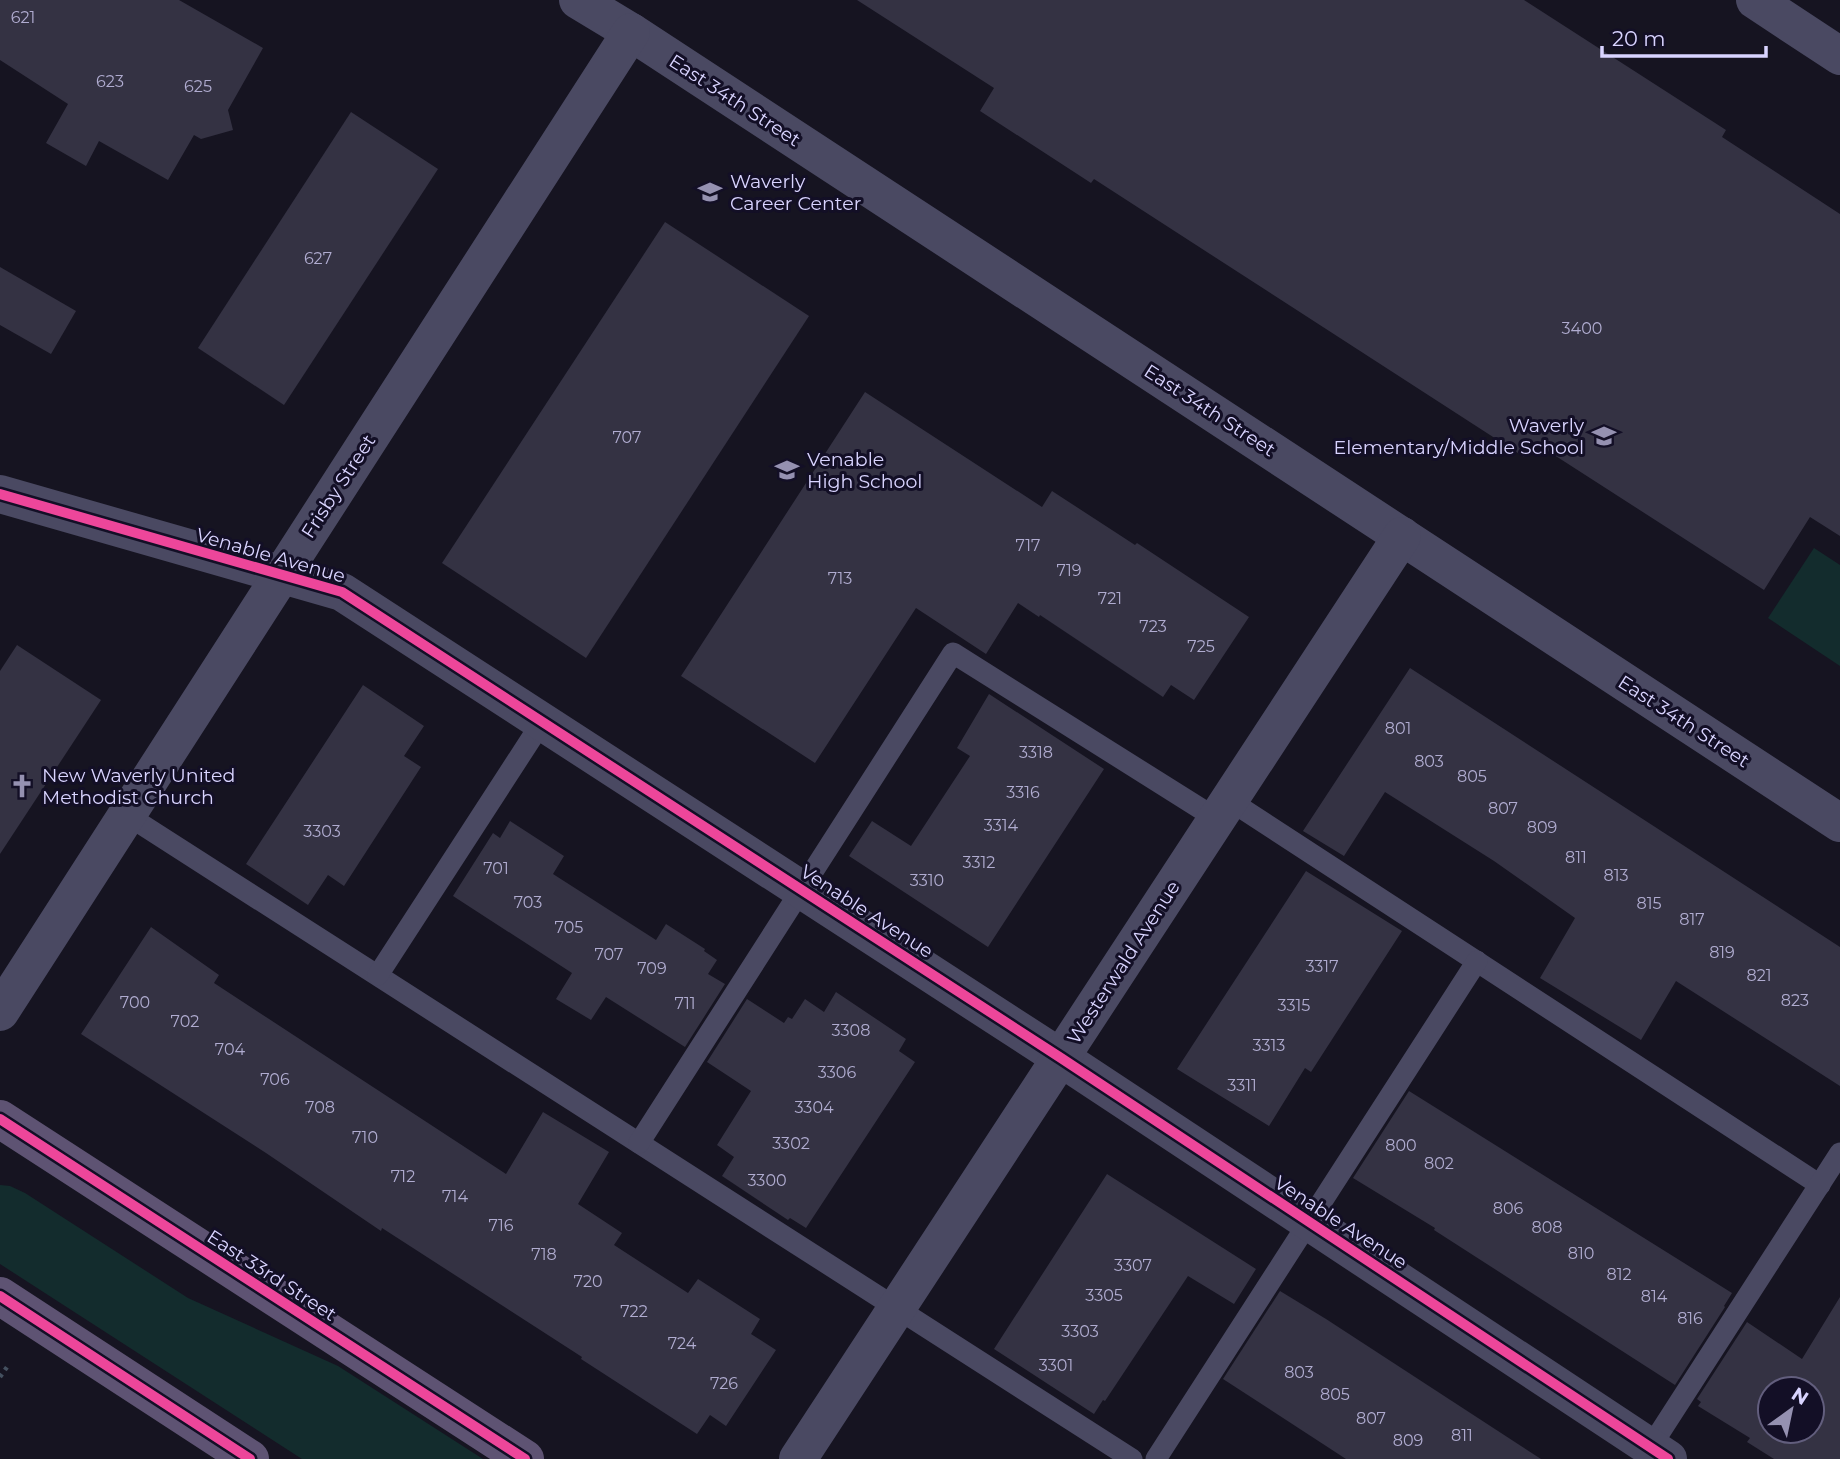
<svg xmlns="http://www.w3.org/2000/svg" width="1840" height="1459" viewBox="0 0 1840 1459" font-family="Montserrat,sans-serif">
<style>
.green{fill:#132c2d}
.building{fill:#343243;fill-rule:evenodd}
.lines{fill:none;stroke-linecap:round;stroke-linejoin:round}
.path{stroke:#44505f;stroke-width:4.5;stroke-dasharray:3.5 5;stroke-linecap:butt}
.service{stroke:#4a4962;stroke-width:21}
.minor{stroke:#4a4962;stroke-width:38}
.primary{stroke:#5e5373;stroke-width:38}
.cycleway-casing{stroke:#130f26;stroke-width:15}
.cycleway{stroke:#ed469a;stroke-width:10}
.labels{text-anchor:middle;stroke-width:6;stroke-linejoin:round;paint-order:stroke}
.number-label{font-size:16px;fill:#b0acd0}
.street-label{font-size:19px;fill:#d9d4ff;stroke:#130f26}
.poi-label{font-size:19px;fill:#d9d4ff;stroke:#130f26;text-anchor:start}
</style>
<rect width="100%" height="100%" fill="#161421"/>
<g class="green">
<path d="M1814,548L1840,565V666L1768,618Z"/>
<path d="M0,1185L10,1186L25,1193L188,1298L338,1366L483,1459H302L0,1264Z"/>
</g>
<g class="building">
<path d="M0,0H179L263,48L228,110L233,130L201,139L194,135L168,180L99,141L86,166L46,143L68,104L0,60Z"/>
<path d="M857,0H1524L1726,130L1722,137L1840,214V536L1810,517L1764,590L1534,442L1524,457L1094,179L1091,183L980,111L994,88Z"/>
<path d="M351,112L438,169L284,405L198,348Z"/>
<path d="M665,222L809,316L586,658L442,563Z"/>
<path d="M0,267L76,311L51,354L0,325Z"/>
<path d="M865,392L1042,507L1052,491L1135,545L1137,543L1249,617L1194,700L1171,685L1163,697L1040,615L1039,617L1018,603L986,654L916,608L815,763L681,676Z"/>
<path d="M17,645L101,700L0,854V671Z"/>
<path d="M1410,668L1840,947V1086L1676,981L1641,1040L1540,978L1575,918L1494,861L1385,792L1344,856L1303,831Z"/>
<path d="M363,685L424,726L404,756L421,767L344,886L328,875L308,905L246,864Z"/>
<path d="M989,694L1104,769L988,947L849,856L872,821L911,846L970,756L957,748Z"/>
<path d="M510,821L564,856L553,874L656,940L666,924L705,949L704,951L717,960L708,974L725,984L685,1047L606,997L591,1020L556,999L572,973L453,896L493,833L500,838Z"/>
<path d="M1306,871L1402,931L1311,1072L1305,1068L1269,1126L1177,1069Z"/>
<path d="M151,927L219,975L214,983L506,1174L543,1112L609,1152L578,1204L622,1233L614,1245L688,1293L698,1279L760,1319L751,1334L776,1350L726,1426L710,1415L697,1434L581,1359L582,1357L382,1228L381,1231L266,1153L81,1034Z"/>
<path d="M836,992L906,1039L899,1051L915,1062L806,1228L790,1218L788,1220L722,1176L734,1157L717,1145L751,1091L707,1062L747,999L784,1023L788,1017L792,1019L805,999L824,1012Z"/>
<path d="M1409,1091L1732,1293L1724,1306L1725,1307L1675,1385L1434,1230L1435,1228L1353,1178Z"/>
<path d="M1107,1174L1256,1269L1234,1304L1188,1276L1105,1401L1103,1400L1094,1414L994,1349Z"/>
<path d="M1280,1291L1326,1319L1541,1459H1346L1223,1379Z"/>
<path d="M1840,1297V1459H1774L1747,1442L1750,1438L1698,1406L1701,1402L1697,1399L1747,1322L1802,1359ZM1770,1389H1812V1431H1770Z"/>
</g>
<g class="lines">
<path class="path" d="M0,1377L7,1367"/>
<g class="service">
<path d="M1229,800L1820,1185"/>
<path d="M127,815L1132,1459"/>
<path d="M378,975L542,722"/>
<path d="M639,1143L953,653L1217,819"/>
<path d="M1646,1454L1840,1153"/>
<path d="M1156,1459L1477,961"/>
</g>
<g class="minor">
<path d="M578,0L631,32L1840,823"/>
<path d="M1755,0L1840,56"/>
<path d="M0,494L342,592L1061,1058L1668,1459"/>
<path d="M0,1012L631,32"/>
<path d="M798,1459L1402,536"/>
</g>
<g class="primary">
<path d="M0,1119L525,1459"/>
<path d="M0,1296L250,1459"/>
</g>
<g class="cycleway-casing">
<g id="cycleway">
<path d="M0,494L342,592L1061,1058L1668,1459"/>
<path d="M0,1119L525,1459"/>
<path d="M0,1296L250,1459"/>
</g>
</g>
<use href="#cycleway" class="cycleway"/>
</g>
<defs>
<g id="school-bare" transform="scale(1.89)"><path d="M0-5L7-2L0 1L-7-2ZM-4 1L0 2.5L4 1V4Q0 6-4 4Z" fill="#9591b1" stroke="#130f26" stroke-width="2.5" paint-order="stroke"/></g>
<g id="church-bare" transform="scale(1.89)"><path d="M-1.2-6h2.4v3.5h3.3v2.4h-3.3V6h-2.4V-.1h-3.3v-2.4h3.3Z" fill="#9591b1" stroke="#130f26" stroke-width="2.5" paint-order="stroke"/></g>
</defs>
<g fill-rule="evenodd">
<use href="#school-bare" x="710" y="192"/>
<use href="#school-bare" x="1604" y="436"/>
<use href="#school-bare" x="787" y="470"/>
<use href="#church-bare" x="22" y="786"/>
</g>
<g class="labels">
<g class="number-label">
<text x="23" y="23">621</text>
<text x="110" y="87">623</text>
<text x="198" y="92">625</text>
<text x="318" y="264">627</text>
<text x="1582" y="334">3400</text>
<text x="627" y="443">707</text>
<text x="1028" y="551">717</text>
<text x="1069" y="576">719</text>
<text x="840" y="584">713</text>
<text x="1110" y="604">721</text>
<text x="1153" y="632">723</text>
<text x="1201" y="652">725</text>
<text x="1398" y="734">801</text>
<text x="1036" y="758">3318</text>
<text x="1429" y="767">803</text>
<text x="1472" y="782">805</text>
<text x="1023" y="798">3316</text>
<text x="1503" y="814">807</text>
<text x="1001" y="831">3314</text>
<text x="1542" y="833">809</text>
<text x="322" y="837">3303</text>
<text x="1576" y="863">811</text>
<text x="979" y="868">3312</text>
<text x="496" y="874">701</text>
<text x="1616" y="881">813</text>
<text x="927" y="886">3310</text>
<text x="528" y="908">703</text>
<text x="1649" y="909">815</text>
<text x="1692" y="925">817</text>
<text x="569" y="933">705</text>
<text x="1722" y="958">819</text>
<text x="609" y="960">707</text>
<text x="1322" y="972">3317</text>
<text x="652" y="974">709</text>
<text x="1759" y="981">821</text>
<text x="1795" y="1006">823</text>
<text x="135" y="1008">700</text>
<text x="685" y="1009">711</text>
<text x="1294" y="1011">3315</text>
<text x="185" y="1027">702</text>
<text x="851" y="1036">3308</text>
<text x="1269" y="1051">3313</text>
<text x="230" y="1055">704</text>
<text x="837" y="1078">3306</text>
<text x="275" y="1085">706</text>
<text x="1242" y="1091">3311</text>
<text x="320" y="1113">708</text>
<text x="814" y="1113">3304</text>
<text x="365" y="1143">710</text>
<text x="791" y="1149">3302</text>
<text x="1401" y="1151">800</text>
<text x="1439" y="1169">802</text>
<text x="403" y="1182">712</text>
<text x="767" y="1186">3300</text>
<text x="455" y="1202">714</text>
<text x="1508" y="1214">806</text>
<text x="501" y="1231">716</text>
<text x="1547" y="1233">808</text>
<text x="1581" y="1259">810</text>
<text x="544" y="1260">718</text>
<text x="1133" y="1271">3307</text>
<text x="1619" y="1280">812</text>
<text x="588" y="1287">720</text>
<text x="1104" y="1301">3305</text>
<text x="1654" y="1302">814</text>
<text x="634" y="1317">722</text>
<text x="1690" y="1324">816</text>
<text x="1080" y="1337">3303</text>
<text x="682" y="1349">724</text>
<text x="1056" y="1371">3301</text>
<text x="1299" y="1378">803</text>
<text x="724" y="1389">726</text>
<text x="1335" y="1400">805</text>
<text x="1371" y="1424">807</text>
<text x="1462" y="1441">811</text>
<text x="1408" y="1446">809</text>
</g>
<g class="street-label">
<text transform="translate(735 100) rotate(33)" y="7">East 34th Street</text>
<text transform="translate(1210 410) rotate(33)" y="7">East 34th Street</text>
<text transform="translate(338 486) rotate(-57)" y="7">Frisby Street</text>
<text transform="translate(271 555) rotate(16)" y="7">Venable Avenue</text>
<text transform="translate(1684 721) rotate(33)" y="7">East 34th Street</text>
<text transform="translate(867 911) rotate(33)" y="7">Venable Avenue</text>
<text transform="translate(1123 962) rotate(-57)" y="7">Westerwald Avenue</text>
<text transform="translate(1341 1222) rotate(33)" y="7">Venable Avenue</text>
<text transform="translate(272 1275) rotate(33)" y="7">East 33rd Street</text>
</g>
<g class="poi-label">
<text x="730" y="188">Waverly<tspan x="730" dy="22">Career Center</tspan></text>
<text x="1584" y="432" text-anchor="end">Waverly<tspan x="1584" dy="22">Elementary/Middle School</tspan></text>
<text x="807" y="466">Venable<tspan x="807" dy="22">High School</tspan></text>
<text x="42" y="782">New Waverly United<tspan x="42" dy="22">Methodist Church</tspan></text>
</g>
</g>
<g transform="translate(1791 1410) rotate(33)"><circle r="33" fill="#130f26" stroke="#625e7d" stroke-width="2"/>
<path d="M0-5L12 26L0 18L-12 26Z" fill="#9591b1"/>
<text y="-10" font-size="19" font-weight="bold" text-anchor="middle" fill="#d9d4ff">N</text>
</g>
<path d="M1602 46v10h164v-10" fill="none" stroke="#d9d4ff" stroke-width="3.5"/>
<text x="1612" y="46" font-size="21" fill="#d9d4ff" stroke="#130f26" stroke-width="5" paint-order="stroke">20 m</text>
</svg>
